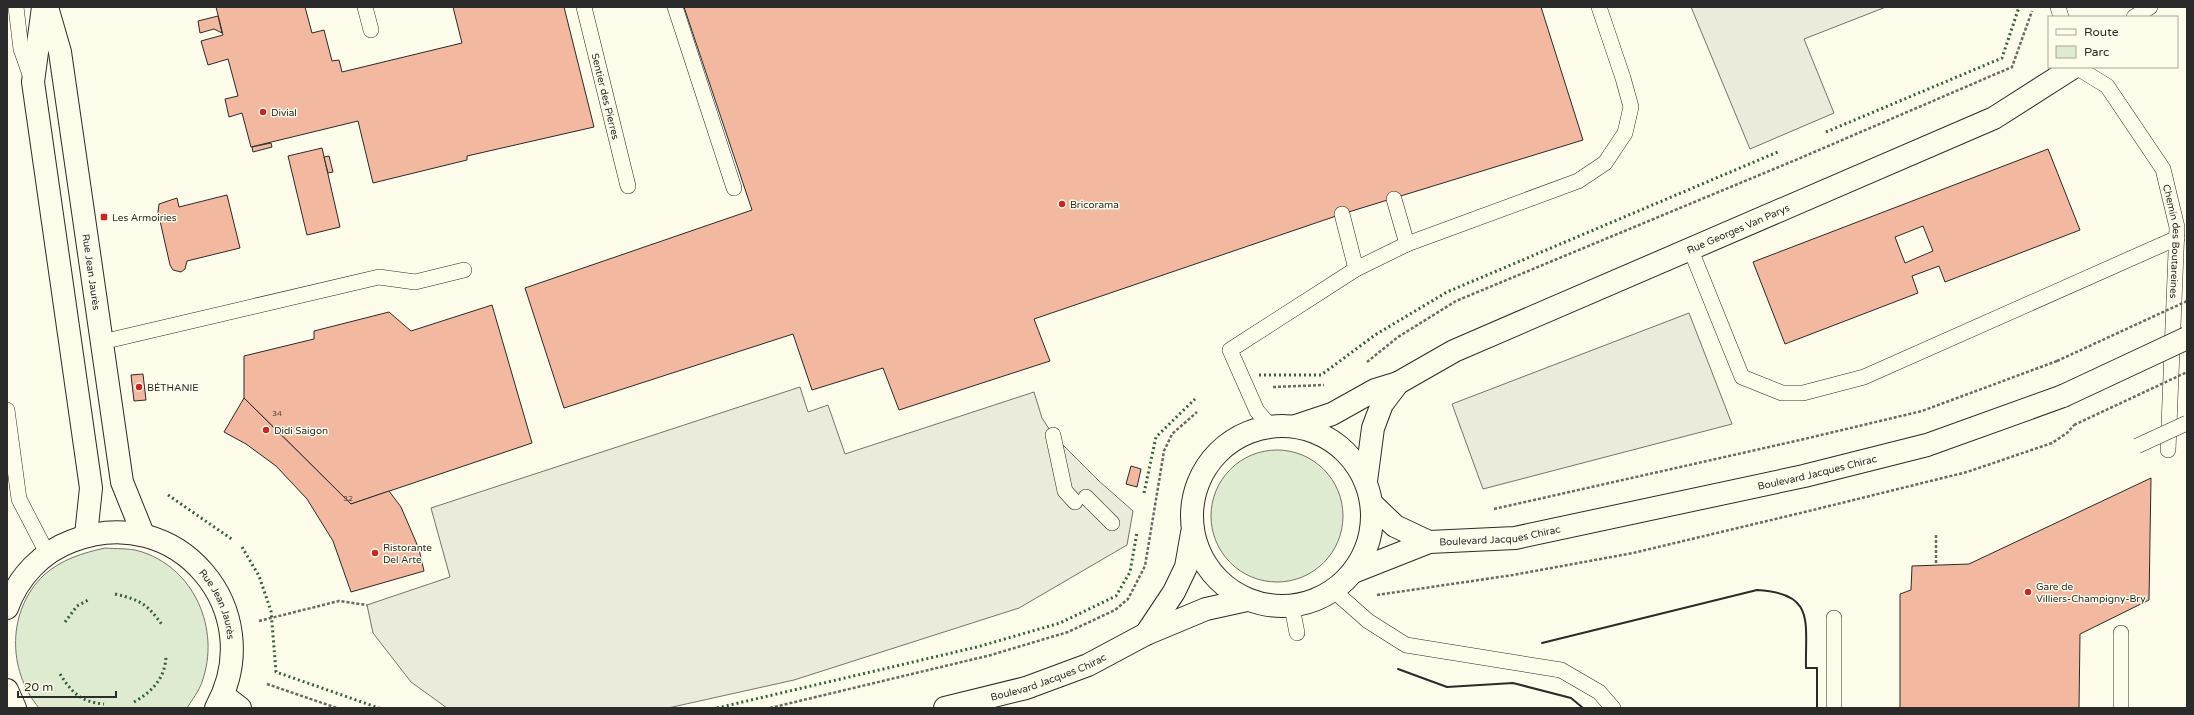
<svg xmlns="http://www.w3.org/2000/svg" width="2194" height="715" viewBox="0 0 2194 715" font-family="'Varela Round',sans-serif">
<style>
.green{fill:#deebd1;stroke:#74746e}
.parking{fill:#eceadb;stroke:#74746e}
.building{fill:#f2b8a0;stroke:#2b2b2b;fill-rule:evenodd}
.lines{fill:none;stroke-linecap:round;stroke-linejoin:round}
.lane-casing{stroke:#2b2b2b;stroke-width:16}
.street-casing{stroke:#2b2b2b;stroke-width:24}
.secondary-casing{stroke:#2b2b2b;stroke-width:24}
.path{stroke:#6a6964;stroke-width:2.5;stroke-dasharray:3 2;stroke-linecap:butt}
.lane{stroke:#fdfbea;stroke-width:15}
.street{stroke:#fdfbea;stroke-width:22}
.secondary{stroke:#fdfbea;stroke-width:22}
.lane-bridge-casing{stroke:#2b2b2b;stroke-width:16;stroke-linecap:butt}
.secondary-bridge-casing{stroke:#2b2b2b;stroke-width:24;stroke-linecap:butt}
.path-bridge{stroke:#6a6964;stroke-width:2.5;stroke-dasharray:3 2;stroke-linecap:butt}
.lane-bridge{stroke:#fdfbea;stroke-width:15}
.secondary-bridge{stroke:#fdfbea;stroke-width:22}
.hedge{stroke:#34623c;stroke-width:3;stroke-dasharray:2 3;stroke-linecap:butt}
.wall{stroke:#2b2b2b;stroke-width:2}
.poi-dot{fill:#c62828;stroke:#fdfbea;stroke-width:1.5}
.labels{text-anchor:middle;stroke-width:3;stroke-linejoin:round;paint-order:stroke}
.number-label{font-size:8px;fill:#5d4e48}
.street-label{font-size:10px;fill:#2b2b2b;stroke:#fdfbea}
.poi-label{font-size:10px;fill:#2b2b2b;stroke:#fdfbea;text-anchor:start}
</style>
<rect width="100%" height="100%" fill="#fdfbea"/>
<g class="green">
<circle cx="1277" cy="516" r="66"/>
<path d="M105,548C116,549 128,548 139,551C194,567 221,629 202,682C199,691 192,700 187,708H39C7,670 7,610 44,575C62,559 83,553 105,548Z"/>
</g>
<g class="parking">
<path d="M1691,7H1886L1804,39L1834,113L1750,149Z"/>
<path d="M1689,313L1732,424L1483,489L1452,404Z"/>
<path d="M800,387L808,412L828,405L845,454L1034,392L1042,418L1053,435L1099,481L1133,511L1127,545L1019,608L794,680L668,708H447L411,682L373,633L367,605L450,577L431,508Z"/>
</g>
<g class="building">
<path d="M216,7H305L312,33L324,30L332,61L339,60L342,72L462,43L453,7H564L594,127L467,156V160L373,183L358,121L251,147L242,113L229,117L225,99L238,96L228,59L208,65L201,41L223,35Z"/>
<path d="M684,7H1541L1583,140L1342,214L1034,319L1050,361L899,410L883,368L812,390L793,334L564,408L525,288L752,210Z"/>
<path d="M218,16L222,33L214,29L200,33L198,21Z"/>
<path d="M271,143L272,147L253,152L252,147Z"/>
<path d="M322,148L340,227L307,235L288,156Z"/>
<path d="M2048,149L2080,230L1945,282L1939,266L1912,276L1918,293L1785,344L1753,262ZM1923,226L1933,251L1905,263L1895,237Z"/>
<path d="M329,156L333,172L328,173L324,157Z"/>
<path d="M227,195L240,248L187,261L185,269L181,272L173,270L170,265L158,212L159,204L177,198L179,207Z"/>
<path d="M492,305L532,443L351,504L244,398V356L314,339V331L389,312L411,331Z"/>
<path d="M143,374L146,400L134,401L131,375Z"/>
<path d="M244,398L351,504L389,491L401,507L419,549L424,571L351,592L333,541L307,499L276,466L246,444L224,432Z"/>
<path d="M1131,466L1141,469L1137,487L1126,484Z"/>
<path d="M2151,478L2149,600L2080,634L2079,708H1900V594L1911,590L1912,566L1969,564Z"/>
</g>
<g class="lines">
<g class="lane-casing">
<g id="lane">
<path d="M16,7L21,49L32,80"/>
<path d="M365,7L371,30"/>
<path id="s1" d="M584,7L628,186"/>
<path d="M675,7L734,188"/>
<path d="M2058,7L2061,17"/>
<path d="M2134,17L2150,7"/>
<path id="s2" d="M2076,67L2107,86L2163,169L2177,227L2168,450"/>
<path d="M1394,199L1407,244"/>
<path d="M1342,214L1356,269"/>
<path d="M1690,248L1742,377L1782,393H1803L1864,377L2177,238"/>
<path d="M102,342L379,277L415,282L464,270"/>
<path d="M7,410L19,499L47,553"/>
<path d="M1270,426L1257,411L1230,350L1356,269L1407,244L1578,181L1605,163L1625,133L1631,107L1623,78L1599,7"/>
<path d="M1053,435L1065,491L1075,502"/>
<path d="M1086,497L1112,523"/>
<path d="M1334,591L1368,621L1406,645L1561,670L1599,692L1613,708"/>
<path d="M1292,607L1297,633"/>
<path d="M1834,618V708"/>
<path d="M2121,708V633"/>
</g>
</g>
<g class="street-casing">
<g id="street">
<path id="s3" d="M1296,426L1332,414L1375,390L1398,383L1454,351L1994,118L2074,67"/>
<path d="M1366,481L1373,428L1382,404L1398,383"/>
</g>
</g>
<g class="secondary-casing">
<g id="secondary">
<path d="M43,7L33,82L91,488L86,535"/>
<path id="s4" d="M47,7L60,52L122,482L143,534"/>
<circle cx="1282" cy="516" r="90"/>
<path d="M1372,504L1395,526L1429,542"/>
<path id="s5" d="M1353,572L1429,542L1515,538L1804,476L1927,445L2063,396"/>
<path id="s6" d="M7,608C18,577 42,552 72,541C177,500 270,611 216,708"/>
<path d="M1146,634L1174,592L1186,567L1192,533"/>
<path d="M7,690L15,708"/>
<path d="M223,695L240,708"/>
<path id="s7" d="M945,708L1026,688L1088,665L1146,634L1206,609L1247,600"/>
</g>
</g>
<g class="path">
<path d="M1367,362L1398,337L1456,301L1798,159L2012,67L2032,11"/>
<path d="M1273,387L1324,385"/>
<path d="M1494,509L1800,440L1922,411L2057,361"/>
<path d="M1936,535V565"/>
<path d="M1377,595L1513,575L1633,553L1813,510L1967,472L2052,443L2067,433L2074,425"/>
<path d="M259,621L339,601L367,605"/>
<path d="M267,684L337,708"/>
<path d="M770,708L991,655L1068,632L1115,610L1128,599L1145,566L1164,451L1172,434L1197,412"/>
</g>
<use href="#lane" class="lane"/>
<use href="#street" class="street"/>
<use href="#secondary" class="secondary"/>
<g class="lane-bridge-casing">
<path id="lane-bridge" d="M2137,446L2187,423"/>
</g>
<g class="secondary-bridge-casing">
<path id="secondary-bridge" d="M2063,396L2187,338"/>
</g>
<g class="path-bridge">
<path d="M2057,361L2187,301"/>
<path d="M2074,425L2187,372"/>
</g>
<use href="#lane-bridge" class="lane-bridge"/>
<use href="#secondary-bridge" class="secondary-bridge"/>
<g class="hedge">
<path d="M1826,132L2002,58L2019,7"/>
<path d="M1259,375H1321L1375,335L1447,292L1780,151"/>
<path d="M1144,493L1156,437L1195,399"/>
<path d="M168,495L233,540"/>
<path d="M242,547L259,576L271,611L276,672L379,708"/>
<path d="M115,594C141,600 147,604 163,626"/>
<path d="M65,622L77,606L90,599"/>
<path d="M60,674C72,693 81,702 104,704"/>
<path d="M134,702C152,692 165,678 166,657"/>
<path d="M717,708L977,647L1060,623L1116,596L1130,572L1137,532"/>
</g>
<g class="wall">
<path d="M1542,643L1757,590C1816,593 1805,622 1806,668H1817V708"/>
<path d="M1398,669L1447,687L1513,683L1571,698L1583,708"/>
</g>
</g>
<g class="poi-dot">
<circle cx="263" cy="112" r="4"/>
<circle cx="1062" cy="204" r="4"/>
<rect x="100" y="213" width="8" height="8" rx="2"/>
<circle cx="139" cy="387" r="4"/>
<circle cx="266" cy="430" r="4"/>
<circle cx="375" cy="553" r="4"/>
<circle cx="2028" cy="592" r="4"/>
</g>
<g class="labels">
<g class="number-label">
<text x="277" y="416">34</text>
<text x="348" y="501">32</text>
</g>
<g class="street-label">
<text dy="4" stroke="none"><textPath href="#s1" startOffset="92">Sentier des Pierres</textPath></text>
<text dy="4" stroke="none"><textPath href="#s3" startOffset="485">Rue Georges Van Parys</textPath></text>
<text dy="4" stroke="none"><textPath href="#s2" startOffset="210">Chemin des Boutareines</textPath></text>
<text dy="4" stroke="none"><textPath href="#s4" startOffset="269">Rue Jean Jaurès</textPath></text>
<text dy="4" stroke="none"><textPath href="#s5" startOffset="477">Boulevard Jacques Chirac</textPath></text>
<text dy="4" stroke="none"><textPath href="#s5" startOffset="153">Boulevard Jacques Chirac</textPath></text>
<text dy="4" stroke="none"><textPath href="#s6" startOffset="276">Rue Jean Jaurès</textPath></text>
<text dy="4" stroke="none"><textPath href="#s7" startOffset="108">Boulevard Jacques Chirac</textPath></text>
</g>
<g class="poi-label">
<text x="271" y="116">Divial</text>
<text x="1070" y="208">Bricorama</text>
<text x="112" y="221">Les Armoiries</text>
<text x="147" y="391">BÉTHANIE</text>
<text x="274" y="434">Didi Saigon</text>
<text x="383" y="551">Ristorante<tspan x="383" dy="12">Del Arte</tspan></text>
<text x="2036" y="590">Gare de<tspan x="2036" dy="12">Villiers-Champigny-Bry</tspan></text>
</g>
</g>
<rect width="2194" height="715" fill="none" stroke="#2b2b2b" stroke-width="16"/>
<rect x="2048" y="16" width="130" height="52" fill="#fdfbea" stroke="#a9a89e"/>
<rect x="2056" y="29" width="20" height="6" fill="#fdfbea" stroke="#a9a89e"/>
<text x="2084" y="36" font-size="12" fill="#2b2b2b">Route</text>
<rect x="2056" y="46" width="20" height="12" fill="#deebd1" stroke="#a9a89e"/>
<text x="2084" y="56" font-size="12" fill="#2b2b2b">Parc</text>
<path d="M18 691v6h98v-6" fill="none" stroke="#2b2b2b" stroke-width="2"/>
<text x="24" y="691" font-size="12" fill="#2b2b2b" stroke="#fdfbea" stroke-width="3" paint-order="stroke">20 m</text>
</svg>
